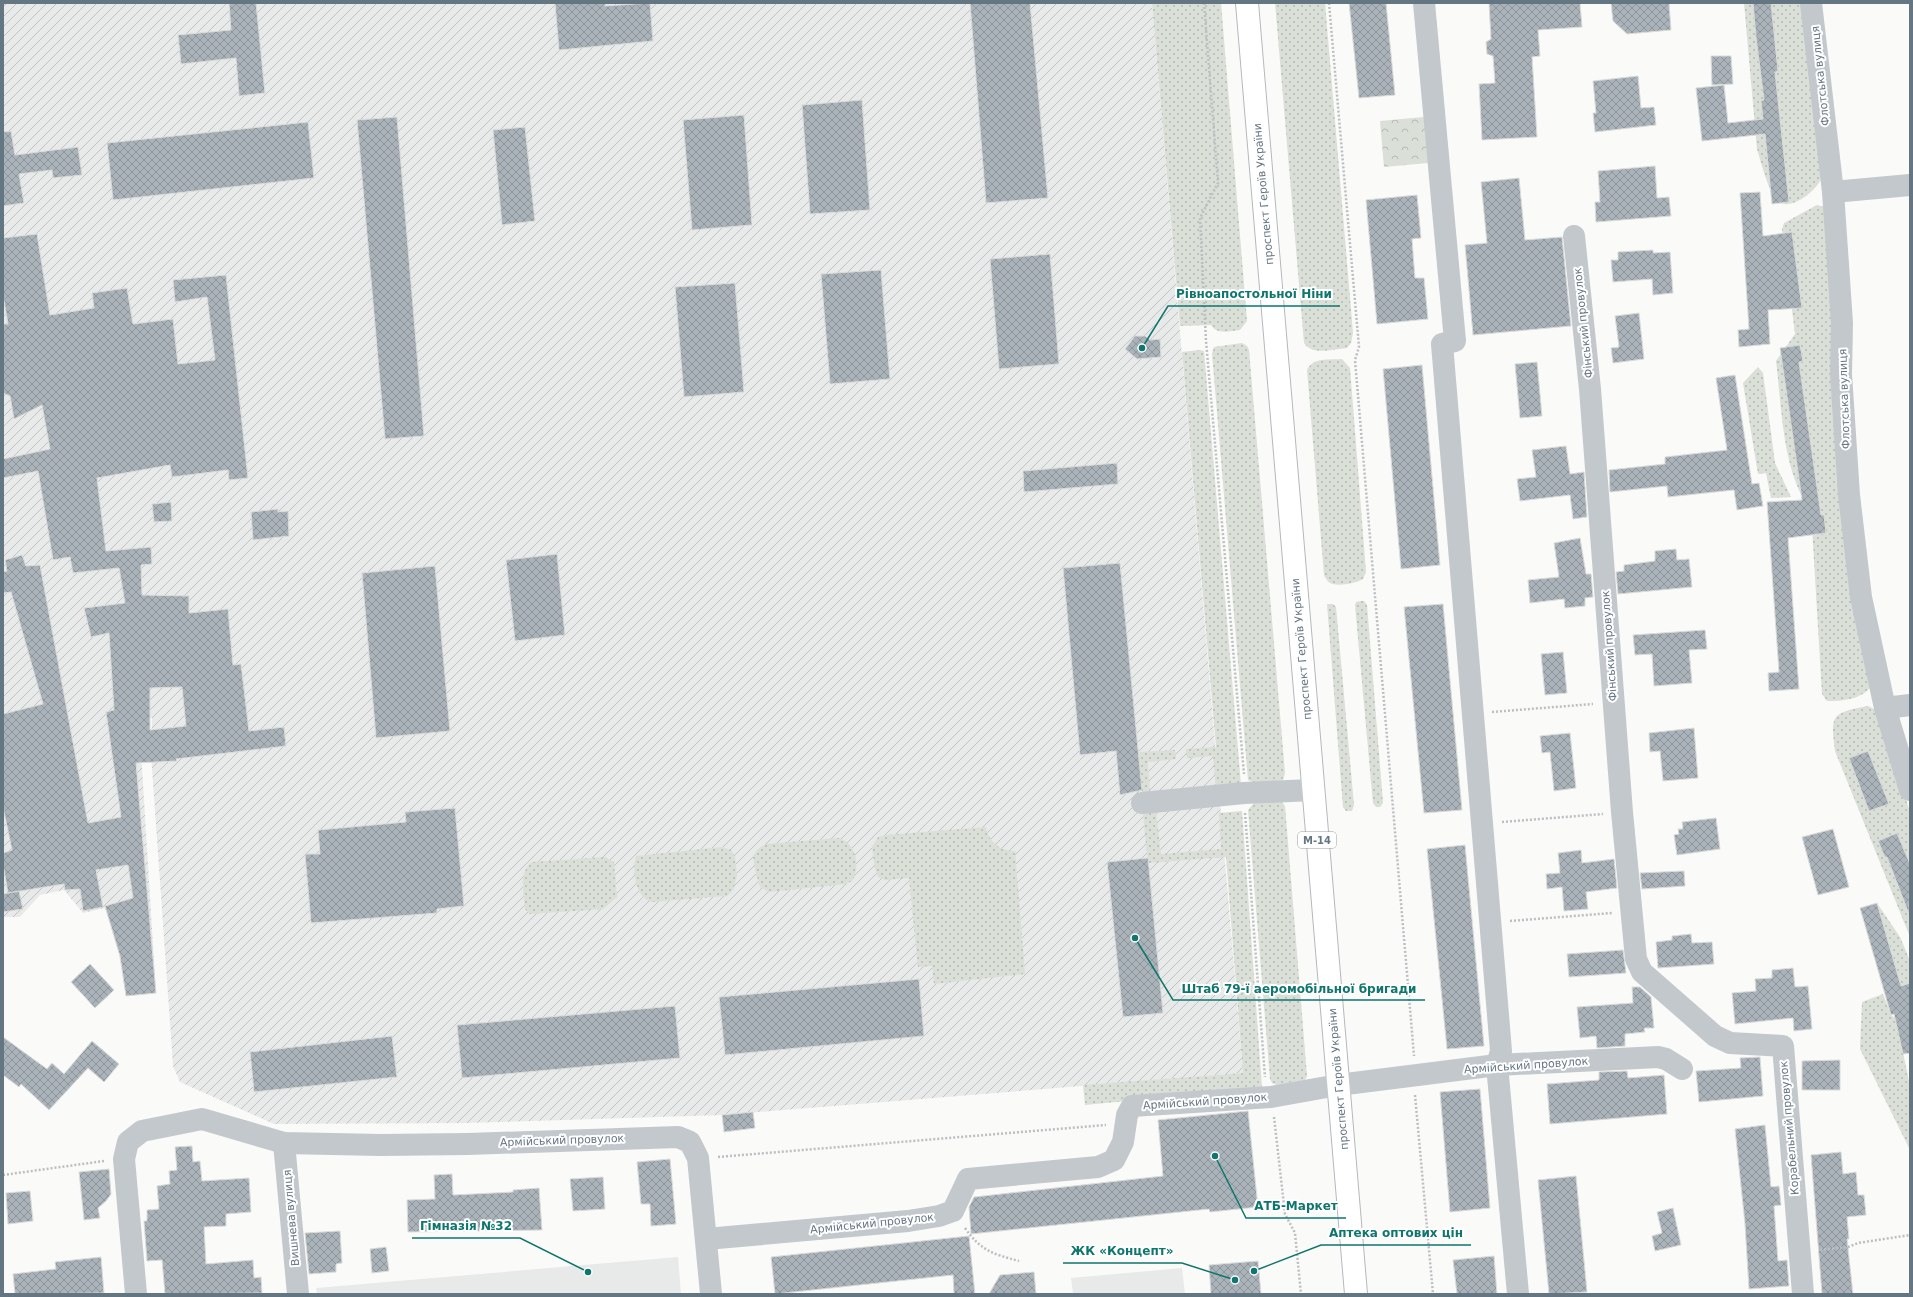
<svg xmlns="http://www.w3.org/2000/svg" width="1913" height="1297" viewBox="0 0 1913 1297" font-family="'DejaVu Sans',sans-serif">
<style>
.built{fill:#e8e9e9}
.industrial{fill:url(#industrial-furrows)}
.grass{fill:url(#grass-dots)}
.park{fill:url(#park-crowns)}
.building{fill:url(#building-cross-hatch);stroke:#dcdcda;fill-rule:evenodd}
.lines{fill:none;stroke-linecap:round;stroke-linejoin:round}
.highway-casing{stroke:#b4b9bd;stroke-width:24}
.path{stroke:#bbbfc2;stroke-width:2.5;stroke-dasharray:2 2;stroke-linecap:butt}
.minor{stroke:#c3c8cc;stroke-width:22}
.highway{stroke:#fff;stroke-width:22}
.labels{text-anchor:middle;stroke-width:4;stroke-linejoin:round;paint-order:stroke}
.shield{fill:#fff;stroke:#939fa8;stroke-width:1}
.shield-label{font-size:10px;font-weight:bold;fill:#657683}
.street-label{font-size:11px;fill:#657683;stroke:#fff}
.leader{fill:none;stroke:#0f766e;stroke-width:1.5}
.callout-dot{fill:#0f766e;stroke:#fff;stroke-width:1.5}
.callout-label{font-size:12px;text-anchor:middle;font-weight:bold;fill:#0f766e;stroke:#fff;stroke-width:4;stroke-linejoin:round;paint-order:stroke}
</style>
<defs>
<pattern id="industrial-furrows" width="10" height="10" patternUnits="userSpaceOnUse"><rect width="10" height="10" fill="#e8e9e9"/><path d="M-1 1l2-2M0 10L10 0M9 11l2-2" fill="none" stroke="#c0c1c2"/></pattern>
<pattern id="grass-dots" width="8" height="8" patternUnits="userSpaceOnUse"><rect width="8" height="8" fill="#dadfd7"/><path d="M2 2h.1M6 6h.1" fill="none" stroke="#b4b9b4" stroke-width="1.8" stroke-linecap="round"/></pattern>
<pattern id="park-crowns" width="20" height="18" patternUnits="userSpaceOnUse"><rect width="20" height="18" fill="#dadfd7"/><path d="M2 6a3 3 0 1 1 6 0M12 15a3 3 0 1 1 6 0" fill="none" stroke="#b4b9b4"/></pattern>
<pattern id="building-cross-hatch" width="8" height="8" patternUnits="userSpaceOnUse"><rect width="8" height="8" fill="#aab3b9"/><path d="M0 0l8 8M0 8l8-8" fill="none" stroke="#8e969c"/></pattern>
</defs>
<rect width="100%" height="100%" fill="#fafaf8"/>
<g class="built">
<path d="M678,1257L681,1294H317L316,1288Z"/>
<path d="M1182,1268L1185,1294H1073L1071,1278Z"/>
</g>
<path class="industrial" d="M3,3H1152L1243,1073L722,1115L466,1123L274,1124L180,1082L173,1066L172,1051L151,755L152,718L139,719L156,993L126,996L119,954L105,908L83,913L64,890L40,895L20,917H3Z"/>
<g class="grass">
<path d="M1152,3H1221L1247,321L1240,330C1230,331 1217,335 1211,325L1180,326Z"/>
<path d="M1275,3H1325L1353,333L1351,343L1347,348C1333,349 1312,356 1304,343Z"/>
<path d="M1744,3H1802L1822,168C1821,172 1822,177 1820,181C1814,192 1790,212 1777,201C1770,196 1760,159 1757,149Z"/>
<path d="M1817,205L1824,207L1870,688C1859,700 1842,701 1827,701L1822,694L1811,510C1782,473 1782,407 1776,361L1795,334L1782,229L1784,223Z"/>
<path d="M1242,343L1247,346L1249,350L1285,773L1283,780L1255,783L1248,780L1212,353L1214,347Z"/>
<path d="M1200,350L1204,351L1241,785L1216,790L1213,756L1187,758L1186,749L1216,747L1182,352Z"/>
<path d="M1342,359L1350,368L1366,572L1363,579C1356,583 1341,586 1333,584C1328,583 1326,579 1324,575L1307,370C1313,357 1329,360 1342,359Z"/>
<path d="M1758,367L1763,373L1775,463L1791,497L1771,498L1766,473L1758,474L1743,383Z"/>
<path d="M1361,601H1364L1367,605L1383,803L1380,807H1376L1373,803L1355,605L1356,602Z"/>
<path d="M1327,604H1333L1336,607L1354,805L1352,811H1346L1343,807Z"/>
<path d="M1868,706L1874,709L1880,717L1910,812V937L1835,751C1830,714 1832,713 1868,706Z"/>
<path d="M1175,750L1176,759L1148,762L1150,795L1142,792L1138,752Z"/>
<path d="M1281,801L1285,806L1307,1076L1305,1080L1277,1085L1272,1083L1270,1079L1248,810L1254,803Z"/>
<path d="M1242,811L1262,1088L1085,1105L1083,1085L1243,1073L1226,857L1148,863L1143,814L1156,812L1161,854L1221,849L1219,813Z"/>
<path d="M986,827C989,842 999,851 1015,851L1025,974L934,984L932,966L918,967L909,878L885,880L878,877L875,869L872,847L878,837L887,835Z"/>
<path d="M839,838C856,843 861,867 852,881L846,884L769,892L760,887L756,874L753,856L759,848L766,844Z"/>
<path d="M722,847L731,850L735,857L737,876L733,890L727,896L651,902C635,897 632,870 636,856Z"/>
<path d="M605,857L614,862L617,897L603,909L530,914L525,909C524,895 518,871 532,862Z"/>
<path d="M1877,903L1900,937L1910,961V983L1901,986Z"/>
<path d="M1883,994L1891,1015L1896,1019L1910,1086V1150L1860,1049L1862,1002Z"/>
</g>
<path class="park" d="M1424,117L1428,163L1384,167L1380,121Z"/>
<g class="building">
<path d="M229,3H256L265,93L239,96L236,58L181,64L178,35L231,30Z"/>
<path d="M555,3H605V6L650,3L653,41L559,50Z"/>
<path d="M970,3H1030L1048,198L986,203Z"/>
<path d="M1349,3H1386L1395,95L1359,98Z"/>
<path d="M1489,3H1580L1582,27L1538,30L1540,56L1532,57L1537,137L1482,140L1479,84L1495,83L1493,56L1487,54L1486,42L1491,39Z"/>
<path d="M1611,3H1669L1671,30L1627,34L1613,21Z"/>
<path d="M1753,3H1771L1778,71L1775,72L1789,202L1772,204L1765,134L1702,141L1696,88L1724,85L1728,123L1763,119L1761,101L1764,100L1756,37Z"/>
<path d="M1711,56H1731L1733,84L1712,85Z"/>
<path d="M1638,76L1641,108L1654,107L1656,125L1595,132L1593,113H1596L1593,81Z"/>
<path d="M862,100L870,210L810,214L802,105Z"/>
<path d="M744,115L752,225L692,230L683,120Z"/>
<path d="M397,117L424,436L385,439L357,120Z"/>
<path d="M308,122L314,178L113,200L107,143Z"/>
<path d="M525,127L535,221L502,225L493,130Z"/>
<path d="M11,131L15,155L78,147L82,175L53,178L52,170L19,174L24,203L3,206V132Z"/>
<path d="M1655,166L1657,198L1669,197L1671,216L1596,222L1595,202H1600L1598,171Z"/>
<path d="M1519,178L1525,240L1562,237L1571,326L1473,335L1465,245L1487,243L1481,182Z"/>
<path d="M1760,192L1763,236L1792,232L1802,308L1768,310L1770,344L1739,347L1738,330L1749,329L1740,193Z"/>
<path d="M1417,195L1421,238L1412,239L1415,278H1424L1428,319L1377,324L1366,200Z"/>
<path d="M37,234L50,315L94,308L92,293L127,288L133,324L173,319L178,364L215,360L207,297L175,302L173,280L226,275L248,478L229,480L228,470L172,477L170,465L97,478L106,551L151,547L152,564L141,565L142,595L189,596V613L228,609L233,665L241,664L249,731L284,727L286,746L176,759L177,761L136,763L156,993L126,996L120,956L105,906L133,898L128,865L96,870L103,907L83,911L80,889L65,890L64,884L8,893L3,864V853L12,850L3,807V714L43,704L11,592L3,593V572L7,571L5,560L22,555L26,566L40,565L88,823L121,817L106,712L114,710L109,633L91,637L84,608L125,603L119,568L73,573L70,557L53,560L38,471L3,478V459L50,449L42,405L14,419L10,396L3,393V324H8L3,295V238ZM182,687L186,726L150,730V688Z"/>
<path d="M1653,250V253L1670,252L1673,293L1653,295L1652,279L1613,282L1611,260H1618V252Z"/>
<path d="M1050,254L1059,364L999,369L990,259Z"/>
<path d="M881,270L890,379L830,384L821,274Z"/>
<path d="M735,283L744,392L684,397L675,287Z"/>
<path d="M1639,313L1644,359L1613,363L1611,348L1619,347L1615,316Z"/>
<path d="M1135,336H1145L1150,340L1160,339L1161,357L1137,359L1125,349Z"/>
<path d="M1800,345L1803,361L1799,362L1821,515H1824L1826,533L1788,538L1799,689L1769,691L1768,673L1779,672L1767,502L1802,500L1780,348Z"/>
<path d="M1537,362L1542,416L1520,418L1515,364Z"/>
<path d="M1422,365L1440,565L1401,569L1383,369Z"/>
<path d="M1735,375L1752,484L1759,483L1763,506L1737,510L1734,490L1668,497L1667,486L1610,492L1609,470L1665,464V457L1727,450L1716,378Z"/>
<path d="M1566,446L1570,474L1584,472L1587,517L1573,519L1570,495L1520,501L1517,479L1536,477L1532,450Z"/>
<path d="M1117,463L1118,484L1024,492L1023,471Z"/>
<path d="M171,502L172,521L154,522L152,504Z"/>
<path d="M278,509V512L288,511L289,536L253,540L251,512Z"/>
<path d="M1580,538L1586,574H1591L1593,597L1585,598V606L1565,608L1564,599L1530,603L1528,580L1559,577L1554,543Z"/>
<path d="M1676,549L1677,560L1689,559L1692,587L1618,594L1616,572L1624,571V565L1655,561V551Z"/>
<path d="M557,554L565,635L515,641L506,560Z"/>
<path d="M1120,563L1142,790L1120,795L1116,751L1080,755L1063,568Z"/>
<path d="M435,566L450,731L376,738L362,573Z"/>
<path d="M1443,604L1462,810L1424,813L1404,607Z"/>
<path d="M1705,630L1707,649L1689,650L1692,683L1654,686L1652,654L1635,655L1633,635Z"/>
<path d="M1563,652L1567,693L1545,695L1541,654Z"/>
<path d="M1694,728L1698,778L1663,781L1660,751L1650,752L1649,733Z"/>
<path d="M1570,733L1576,788L1554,791L1550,752L1542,753L1540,736Z"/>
<path d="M1868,751L1889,804L1869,811L1849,758Z"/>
<path d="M455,808L464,906L437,909V913L311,923L305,854H320L318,830L406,822L405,812Z"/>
<path d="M1716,818L1720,849L1677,855L1674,835L1679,834L1678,829H1683L1682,822Z"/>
<path d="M1833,829L1849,887L1818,895L1802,837Z"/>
<path d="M1897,833L1910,864L1909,914L1887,857H1885L1878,841Z"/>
<path d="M1465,845L1484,1046L1447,1049L1427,849Z"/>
<path d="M1581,850L1582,863L1614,859L1617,888L1586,892L1588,909L1564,911L1562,887L1547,889L1546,874L1560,873L1558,853Z"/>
<path d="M1148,858L1163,1013L1123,1017L1107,862Z"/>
<path d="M1684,871L1685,886L1642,889L1640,873Z"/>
<path d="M19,891L23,909L3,912V894Z"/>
<path d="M1877,903L1901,986L1910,983V1053L1903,1054L1894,1014L1891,1015L1860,908Z"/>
<path d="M1691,934L1692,943L1712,942L1714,964L1658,968L1656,942L1672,940V936Z"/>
<path d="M1623,950L1626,973L1569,977L1567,954Z"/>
<path d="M90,964L114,990L95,1008L71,982Z"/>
<path d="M1793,968L1795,987L1808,986L1812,1029L1794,1031L1793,1018L1735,1024L1732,993L1756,991L1755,979L1772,978V970Z"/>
<path d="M919,979L924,1036L725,1055L719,997Z"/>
<path d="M1632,987H1640L1651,997L1654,1028H1644L1645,1032L1625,1034V1046L1597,1048L1596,1036L1580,1038L1577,1007L1633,1003Z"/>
<path d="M675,1006L680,1058L462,1078L457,1025Z"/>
<path d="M392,1036L397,1077L254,1092L250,1052Z"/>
<path d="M3,1037L47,1069L52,1063L64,1074L92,1041L119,1064L104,1082L88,1068L49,1110L21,1084L19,1087L3,1075Z"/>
<path d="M1760,1057L1763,1096L1699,1102L1696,1071L1741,1068L1740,1058Z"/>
<path d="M1840,1060V1090H1802V1061Z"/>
<path d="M1627,1071L1628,1078L1664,1075L1667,1114L1550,1124L1547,1084L1599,1080V1072Z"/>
<path d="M1480,1089L1490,1208L1450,1212L1440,1092Z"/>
<path d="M1248,1111L1258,1207L1210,1212L1209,1209L971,1234L969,1207L974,1197L1163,1176L1158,1120Z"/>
<path d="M753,1112L755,1128L724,1132L722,1115Z"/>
<path d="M1765,1125L1771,1187L1779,1186L1781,1205L1774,1206L1778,1261L1787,1260L1789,1286L1749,1289L1745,1224L1735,1129Z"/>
<path d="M192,1146L193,1162L200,1161L202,1181L249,1178L251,1212L226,1214V1226L204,1227L206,1264L253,1260L254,1278L261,1277L262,1293L165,1294L162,1260L147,1261L144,1221H147V1210L159,1209L157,1186L170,1184L169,1171L177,1170L175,1147Z"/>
<path d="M1841,1152L1843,1174L1856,1172L1858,1195H1864L1866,1215L1847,1217L1849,1239H1847L1853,1294H1822L1811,1155Z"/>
<path d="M670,1159L676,1224L651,1226L650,1204H641L637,1162Z"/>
<path d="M109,1169L111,1194L106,1201L98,1208L100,1218L84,1220L79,1172Z"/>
<path d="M452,1174L453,1195L513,1192V1190L539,1188L542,1230L408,1232L407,1200L435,1199L434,1175Z"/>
<path d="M1576,1176L1587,1292L1549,1294L1538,1180Z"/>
<path d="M603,1177L605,1209L573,1211L570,1179Z"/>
<path d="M30,1191L33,1221L8,1224L6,1193Z"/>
<path d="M1673,1208L1681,1245L1655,1251L1652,1236L1662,1233L1657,1212Z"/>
<path d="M340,1231L342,1263L336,1264V1272L309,1274L305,1233Z"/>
<path d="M969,1236L975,1294H954L953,1275L775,1294L771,1257Z"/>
<path d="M386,1247L389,1271L372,1273L370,1249Z"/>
<path d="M1494,1256L1497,1294H1457L1453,1260Z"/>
<path d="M101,1257L104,1293L15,1294L13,1274L56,1269L55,1262Z"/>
<path d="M1258,1261L1261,1294H1211L1209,1265Z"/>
<path d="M1034,1272L1036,1294H989L1000,1275Z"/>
</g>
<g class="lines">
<g class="highway-casing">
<path id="highway" d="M1247,3L1356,1294"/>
</g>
<g class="path">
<path d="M1204,3L1218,183L1200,218L1206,341L1244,774"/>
<path d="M1329,3L1359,347L1355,360L1414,1056"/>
<path d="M1492,712L1593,704"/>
<path d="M1245,813L1265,1077"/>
<path d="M1502,822L1603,814"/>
<path d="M1510,921L1612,913"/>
<path d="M1415,1095L1433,1294"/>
<path d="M1274,1117L1285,1214L1295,1233L1301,1294"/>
<path d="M718,1157L1106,1125"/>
<path d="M3,1175L104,1161"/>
<path d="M965,1228C981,1251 993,1254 1019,1261"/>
<path d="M1820,1250L1848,1247L1858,1243L1910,1235"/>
</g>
<g class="minor">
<path d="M1424,3L1455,341L1442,344L1501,1051L1497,1065L1518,1294"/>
<path d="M1811,3L1833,192L1842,323L1841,374L1849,495L1861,597L1885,708L1910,790"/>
<path d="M1833,192L1910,185"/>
<path d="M1574,236L1590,389L1622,812L1636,959L1642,972L1715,1036L1730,1043L1783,1046L1803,1294"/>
<path d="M1885,708L1910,705"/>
<path d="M1142,803L1244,793L1313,790"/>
<path d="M284,1143L298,1294"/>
<path d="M706,1239L908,1221L939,1216L953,1211L968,1179L1098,1167L1114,1160L1123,1142L1127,1115L1132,1106L1271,1097L1338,1085L1497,1065L1658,1057L1666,1059L1682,1069"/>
<path d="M136,1294L124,1159L128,1142L142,1131L202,1119L284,1143L380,1145L468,1144L678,1137L690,1142L698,1158L711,1294"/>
</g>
<use href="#highway" class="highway"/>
</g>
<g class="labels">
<rect class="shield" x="1298" y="832" width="38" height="16" rx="3"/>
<g class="shield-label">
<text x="1317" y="844">М-14</text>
</g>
<g class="street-label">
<text transform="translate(1820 76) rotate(-96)" y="4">Флотська вулиця</text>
<text transform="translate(1263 194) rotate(-95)" y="4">проспект Героїв України</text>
<text transform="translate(1583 323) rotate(-96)" y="4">Фінський провулок</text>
<text transform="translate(1844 399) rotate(-92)" y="4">Флотська вулиця</text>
<text transform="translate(1609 646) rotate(-94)" y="4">Фінський провулок</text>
<text transform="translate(1301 649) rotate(-95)" y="4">проспект Героїв України</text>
<text transform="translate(1526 1065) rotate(-4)" y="4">Армійський провулок</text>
<text transform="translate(1338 1079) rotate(-95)" y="4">проспект Героїв України</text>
<text transform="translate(1205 1101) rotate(-4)" y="4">Армійський провулок</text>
<text transform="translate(1789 1128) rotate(-95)" y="4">Корабельний провулок</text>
<text transform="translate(562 1140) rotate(-2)" y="4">Армійський провулок</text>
<text transform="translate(291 1218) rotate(-95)" y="4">Вишнева вулиця</text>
<text transform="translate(872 1223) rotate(-6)" y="4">Армійський провулок</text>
</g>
</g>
<path class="leader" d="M1142 348L1168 306H1340M1135 938L1173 1000H1425M1215 1156L1246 1218H1346M588 1272L520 1238H412M1254 1271L1321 1245H1471M1235 1280L1182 1263H1063"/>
<g class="callout-dot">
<circle cx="1142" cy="348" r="4"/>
<circle cx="1135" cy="938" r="4"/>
<circle cx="1215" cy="1156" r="4"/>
<circle cx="588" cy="1272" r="4"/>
<circle cx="1254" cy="1271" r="4"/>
<circle cx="1235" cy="1280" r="4"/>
</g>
<g class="callout-label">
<text x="1254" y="298">Рівноапостольної Ніни</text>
<text x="1299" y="993">Штаб 79-ї аеромобільної бригади</text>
<text x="1296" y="1210">АТБ-Маркет</text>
<text x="466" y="1230">Гімназія №32</text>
<text x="1396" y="1237">Аптека оптових цін</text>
<text x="1122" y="1255">ЖК «Концепт»</text>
</g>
<rect width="1913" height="1297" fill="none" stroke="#657683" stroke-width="8"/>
</svg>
